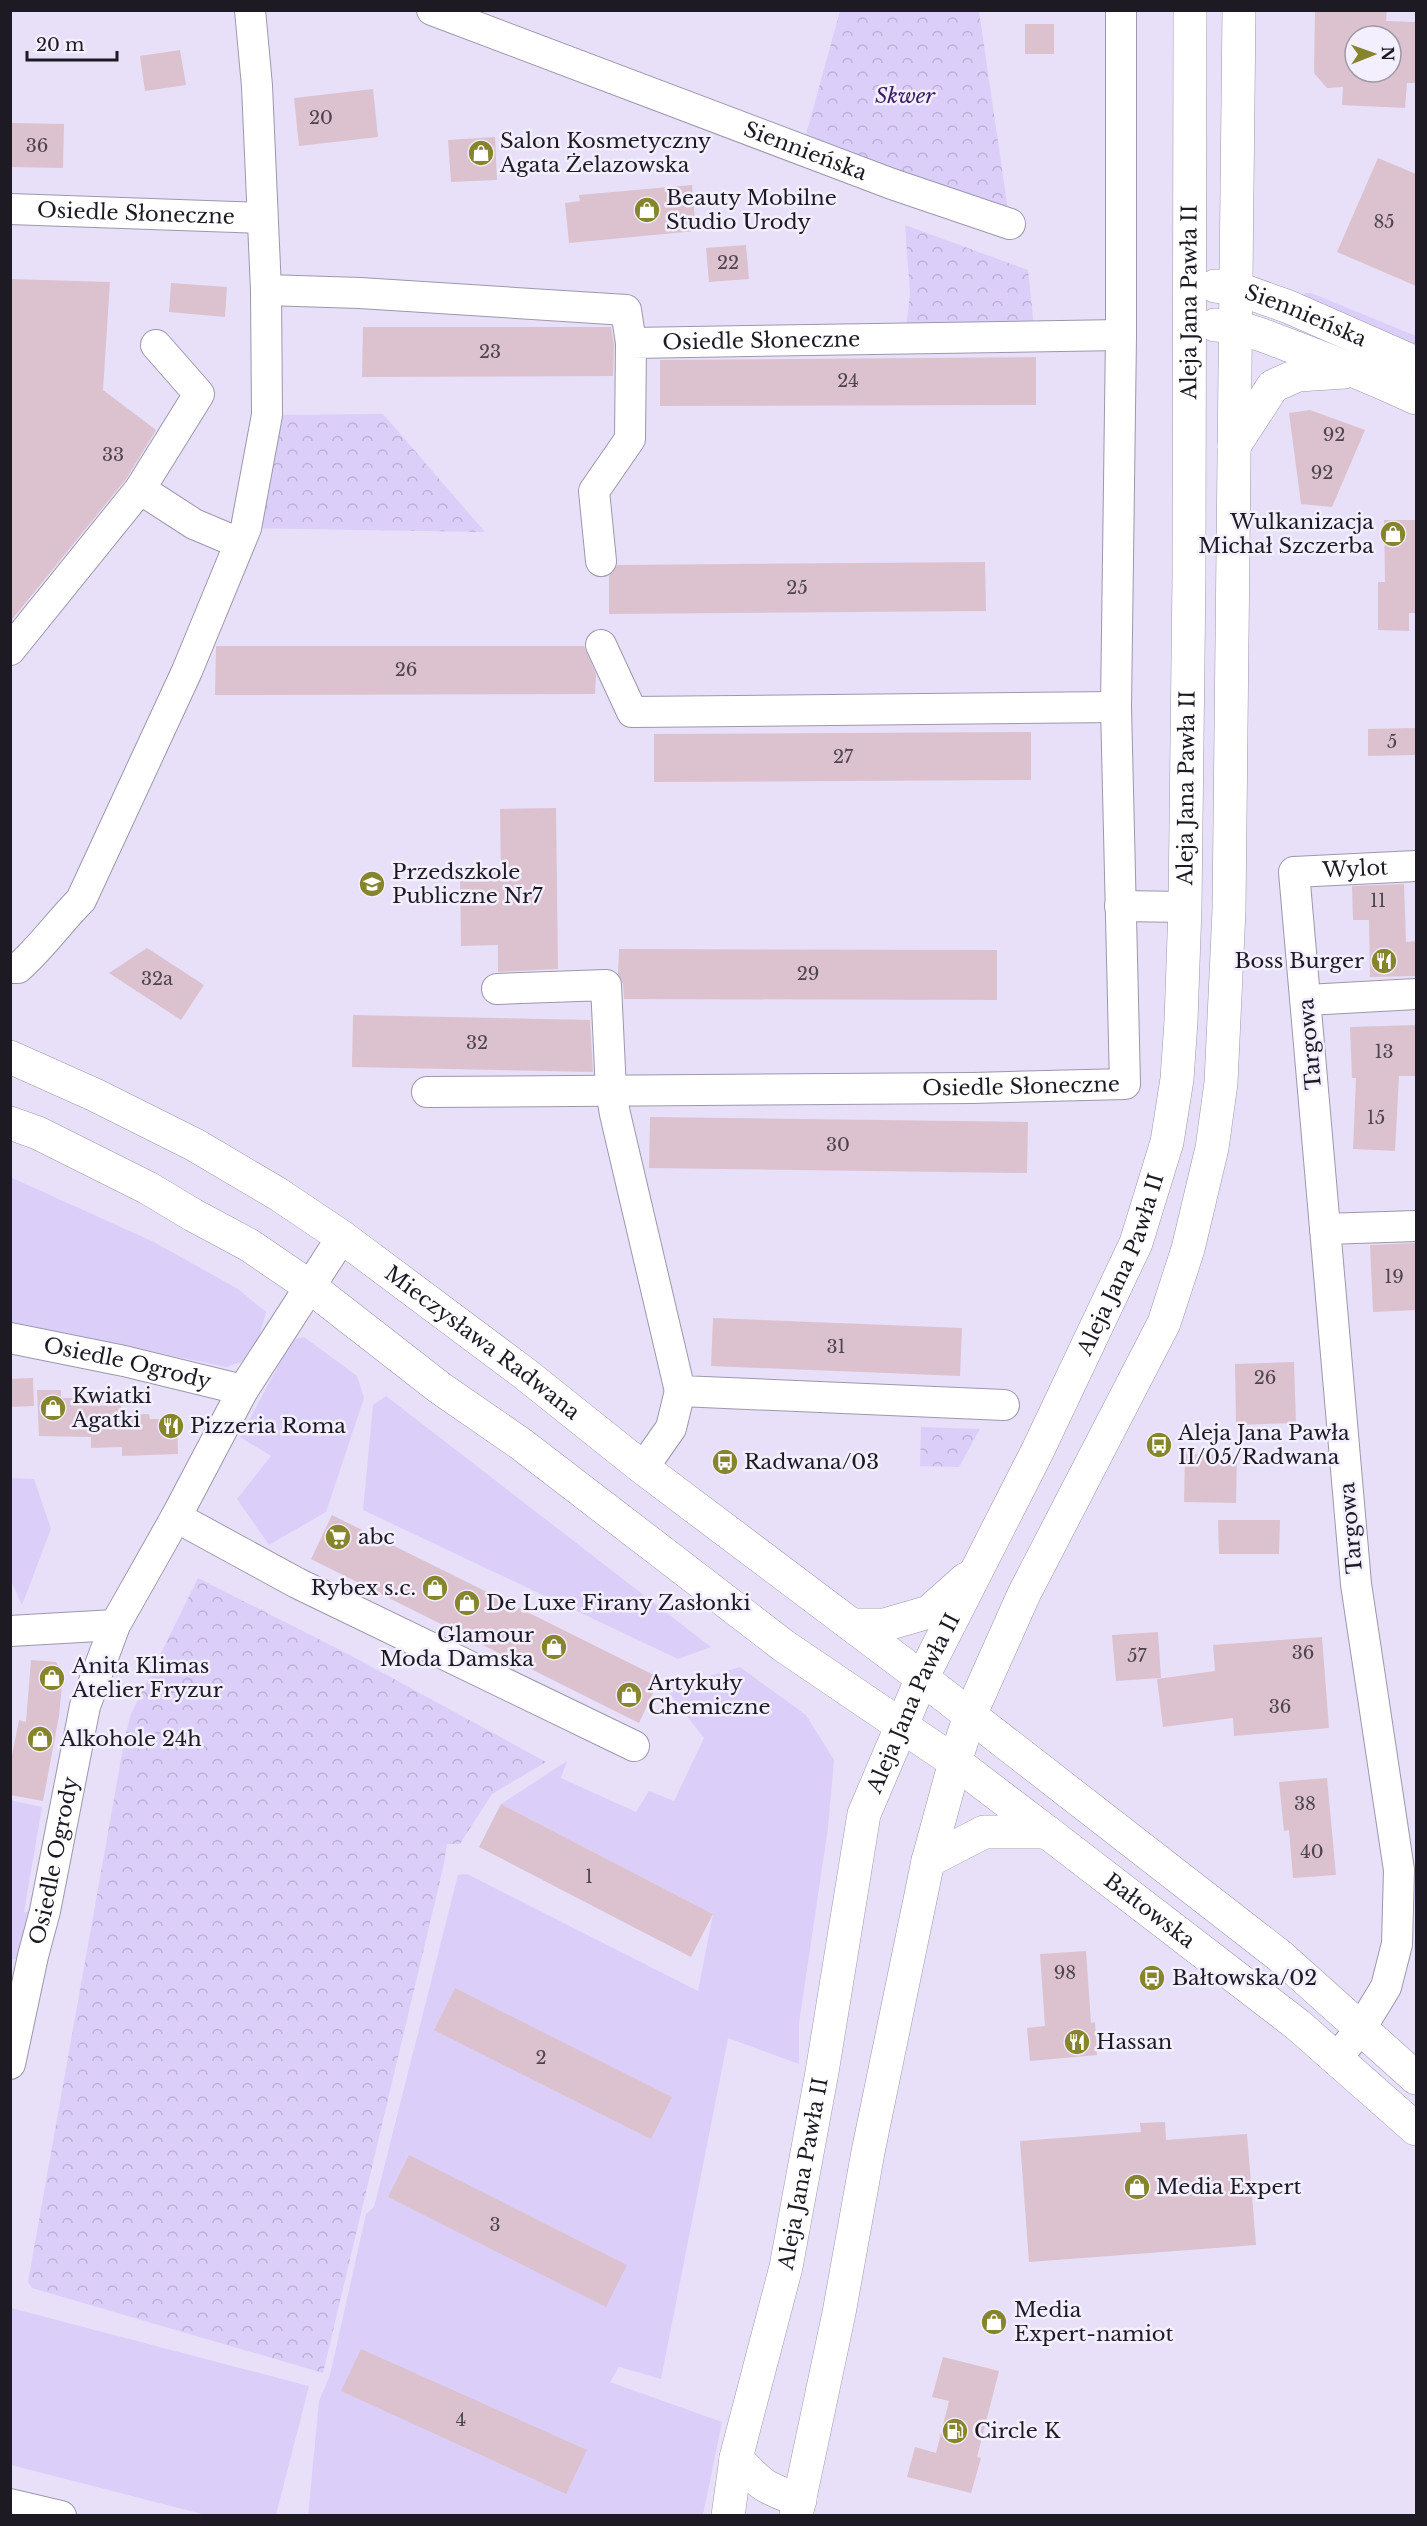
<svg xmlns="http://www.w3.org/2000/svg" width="1427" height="2526" viewBox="0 0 1427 2526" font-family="'Libre Baskerville',serif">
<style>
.grass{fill:#dbcffa}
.park{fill:url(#park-crowns)}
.building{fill:#dcc2ce;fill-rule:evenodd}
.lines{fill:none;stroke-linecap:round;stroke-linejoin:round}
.street-casing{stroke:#9d97ad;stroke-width:32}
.secondary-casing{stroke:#9d97ad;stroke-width:34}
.street{stroke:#fff;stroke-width:30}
.secondary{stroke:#fff;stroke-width:33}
.labels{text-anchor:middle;stroke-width:5;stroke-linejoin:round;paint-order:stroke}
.number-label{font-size:18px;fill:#4d444e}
.park-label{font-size:21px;font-style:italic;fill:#3a1b65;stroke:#f3effe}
.poi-label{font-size:21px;fill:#1d1a23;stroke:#f3effe;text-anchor:start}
.street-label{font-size:21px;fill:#1d1a23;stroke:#f3effe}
</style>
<defs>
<pattern id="park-crowns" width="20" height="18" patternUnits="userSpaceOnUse" patternTransform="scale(1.5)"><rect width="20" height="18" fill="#dbcffa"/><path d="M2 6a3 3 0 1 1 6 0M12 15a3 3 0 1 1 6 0" fill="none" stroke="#bcb1d6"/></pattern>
</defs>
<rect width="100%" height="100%" fill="#e7e0f8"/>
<g class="grass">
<path d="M1305,293H1311L1416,336V347L1303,296Z"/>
<path d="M10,1177L154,1242L238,1289L266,1312L257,1344L247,1360L226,1367L11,1322Z"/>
<path d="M304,1337L357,1376L364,1398L326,1512L269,1545L237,1499L271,1456L240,1437L292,1340Z"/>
<path d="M386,1396L711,1647L678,1659L363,1510L373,1405Z"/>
<path d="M11,1478L34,1479L51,1529L22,1605L11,1581Z"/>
<path d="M740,1667L806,1715L834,1760L828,1828L799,2023V2064L728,2038L661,2379L619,2367L610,2382L722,2422L703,2515L308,2516L319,2401L330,2375L366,2214L374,2207L458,1875L467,1874L698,1991L713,1914L501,1804L567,1761L561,1778L636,1812L649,1791L674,1801L704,1738L666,1689Z"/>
<path d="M10,1800L42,1807L24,1912L45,1911L33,1956L11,1960Z"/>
<path d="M11,2308L309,2386L276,2515H206L11,2465Z"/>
</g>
<g class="park">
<path d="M840,11H979L1010,224L802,149Z"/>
<path d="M905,225L1028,270L1035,336L905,338L910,293Z"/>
<path d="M383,414L485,532L246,528L267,415Z"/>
<path d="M921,1427L980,1429L959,1467L920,1466Z"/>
<path d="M198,1578L350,1655L546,1762L492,1794L460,1844H447L443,1868L323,2373L32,2288L28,2282L125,1737L131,1714Z"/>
</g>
<g class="building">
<path d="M1315,10H1387L1386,21L1416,22V83H1407L1405,108L1342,105L1343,87L1327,88L1314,73ZM1355,36H1391V72H1355Z"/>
<rect x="1025" y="24" width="29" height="30"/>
<path d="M180,50L186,85L145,91L140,56Z"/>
<path d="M373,89L378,137L299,146L294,98Z"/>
<path d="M10,123L64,124L63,168L10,167Z"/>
<path d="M495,137L497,180L451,182L448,140Z"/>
<path d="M1378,158L1416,174V286L1337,252Z"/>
<path d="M692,185L696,231L569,243L565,203L580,201L579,195Z"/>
<path d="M746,245L749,279L709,282L706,248Z"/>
<path d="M10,279L110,282L103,390L156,430L126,479L10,622Z"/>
<path d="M171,283L227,287L225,317L169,312Z"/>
<path d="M363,327H611L614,344L613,376L362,377Z"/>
<path d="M1036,357V405L660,406V360Z"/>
<path d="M1310,410L1365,430L1332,507L1301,504L1289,413Z"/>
<path d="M1384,520H1416V613H1409V631L1378,630V582H1385Z"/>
<path d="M985,562L986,611L609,614V576L617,565Z"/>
<path d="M216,646H584L596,674L595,694L215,695Z"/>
<path d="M1416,728V755L1368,756V729Z"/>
<path d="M1031,732V780L654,782V734Z"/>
<path d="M556,808L558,969L498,972V945L461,946L460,873L501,872L500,809Z"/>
<path d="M1404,884L1406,942L1416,941V976L1370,977L1369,920H1353L1352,886Z"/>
<path d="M147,948L204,985L181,1020L109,973Z"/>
<path d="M619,949L997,950V1000L624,999L623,984L618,974Z"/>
<path d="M353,1015L590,1020L593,1072L352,1067Z"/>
<path d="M1416,1025V1076H1399L1395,1151L1353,1149L1356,1078H1352L1350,1027Z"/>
<path d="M650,1117L1028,1122L1027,1173L649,1168Z"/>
<path d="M1416,1243V1310L1373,1312L1370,1245Z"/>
<path d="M713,1318L962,1328L960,1376L711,1366Z"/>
<path d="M1294,1362L1296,1423L1236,1425L1235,1364Z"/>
<path d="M33,1378L34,1406L10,1407V1379Z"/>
<path d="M37,1390H61V1398H90V1406L121,1405V1415L149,1414L150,1419H177L178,1454L122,1456V1447L91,1448V1437L39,1436Z"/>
<path d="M1185,1454L1237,1455L1236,1503L1184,1502Z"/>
<path d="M332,1515L660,1678L639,1723L311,1559Z"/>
<path d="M1218,1520H1280L1279,1554H1219Z"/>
<path d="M1158,1632L1161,1678L1116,1681L1112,1635Z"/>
<path d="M1322,1637L1329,1728L1234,1736L1233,1718L1163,1727L1157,1679L1215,1671L1213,1645Z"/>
<path d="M31,1660L56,1662L63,1675L59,1716L43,1801L10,1795V1765L19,1720L26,1722Z"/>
<path d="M1327,1778L1336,1875L1293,1878L1289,1830L1284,1831L1279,1782Z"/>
<path d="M501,1804L713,1914L691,1957L479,1847Z"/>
<path d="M1086,1951L1091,2023L1095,2022L1097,2055L1030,2061L1027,2028L1045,2026L1040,1954Z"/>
<path d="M455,1988L672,2097L651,2139L434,2030Z"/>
<path d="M1165,2122L1166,2140L1247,2134L1256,2245L1029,2262L1020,2141L1141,2132L1140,2123Z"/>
<path d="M409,2155L627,2265L606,2307L388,2197Z"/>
<path d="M361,2349L587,2450L566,2494L341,2391Z"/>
<path d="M943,2357L999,2371L977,2457L981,2458L971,2493L907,2477L915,2447L936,2453L949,2401L932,2397Z"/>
</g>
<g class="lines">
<g class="street-casing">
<g id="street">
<path id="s1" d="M432,10L892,184L1010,224"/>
<path id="s2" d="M10,209L262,218"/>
<path d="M266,290L360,293L626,310L631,343"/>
<path d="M156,345L199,394L140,489L194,524L239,543"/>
<path id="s3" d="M601,561L594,491L630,439L631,343L1121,335"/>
<path d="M601,645L632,712L1116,707"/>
<path d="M10,650L140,489"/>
<path d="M1120,906L1185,907"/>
<path d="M10,968H18C42,947 59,922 81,900L187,671L246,528L267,415L266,290L257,86L250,10"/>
<path d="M497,989L606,985L611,1091L615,1114L680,1391L1004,1405"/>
<path d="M1307,1000L1416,994"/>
<path id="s4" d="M427,1092L973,1088L1125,1084L1116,707L1121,335V10"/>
<path d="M1325,1229L1416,1226"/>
<path id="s5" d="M10,1338L124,1361L243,1390"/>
<path d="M643,1468L671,1428L680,1391"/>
<path d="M176,1517L297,1583L634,1746"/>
<path d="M10,1631L115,1625"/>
<path id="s6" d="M1337,2058L1361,2028L1386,1987L1397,1944L1399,1870L1356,1584L1294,872L1416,866"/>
<path id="s7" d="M10,2064L33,1956L45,1911L85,1706L115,1625L176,1517L243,1390L342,1237"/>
<path d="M10,2504L61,2516"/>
</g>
</g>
<g class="secondary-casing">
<g id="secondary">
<path id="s8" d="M1215,286L1236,288L1289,307L1416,363"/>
<path d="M1215,325C1244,326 1269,338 1296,348C1336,363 1377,380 1416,398"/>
<path d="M1234,446L1273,386L1298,375L1344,372"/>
<path id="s9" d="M10,1057L95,1095L195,1145L278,1194L342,1237L524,1373L643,1468L922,1678L1280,1956L1416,2078"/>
<path id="s10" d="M10,1123L38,1133L148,1188L193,1215L249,1245L309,1286L440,1388L521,1444L784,1646L955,1762L1047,1832L1298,2025L1416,2129"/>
<path d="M852,1625H884L929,1612L966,1579"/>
<path d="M928,1861L984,1832H1047"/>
<path d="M736,2458C761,2485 764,2488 800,2500"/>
<path id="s11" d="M728,2516L736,2458L786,2267L822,2072L864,1814L922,1678L1037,1452L1136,1243L1167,1142L1177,1079L1181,1021L1185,907L1189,577L1190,10"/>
<path d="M796,2516L839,2313L868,2152L928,1861L955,1762L970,1715L1024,1594L1164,1323L1188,1249L1212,1148L1221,1083L1229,910L1239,10"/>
</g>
</g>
<use href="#street" class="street"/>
<use href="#secondary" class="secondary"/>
</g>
<defs>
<g id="shop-disc" transform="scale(1.35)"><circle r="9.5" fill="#86852e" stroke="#f3effe"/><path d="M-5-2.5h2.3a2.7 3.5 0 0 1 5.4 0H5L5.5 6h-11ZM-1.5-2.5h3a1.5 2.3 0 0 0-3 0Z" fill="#fff"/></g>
<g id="school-disc" transform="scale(1.35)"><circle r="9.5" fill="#86852e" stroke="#f3effe"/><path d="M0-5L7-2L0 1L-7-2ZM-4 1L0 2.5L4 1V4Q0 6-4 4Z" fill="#fff"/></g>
<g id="restaurant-disc" transform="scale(1.35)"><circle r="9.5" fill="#86852e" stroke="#f3effe"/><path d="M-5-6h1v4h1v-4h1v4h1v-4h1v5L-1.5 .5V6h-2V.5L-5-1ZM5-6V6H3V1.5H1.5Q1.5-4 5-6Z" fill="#fff"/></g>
<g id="bus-disc" transform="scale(1.35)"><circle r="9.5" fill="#86852e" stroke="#f3effe"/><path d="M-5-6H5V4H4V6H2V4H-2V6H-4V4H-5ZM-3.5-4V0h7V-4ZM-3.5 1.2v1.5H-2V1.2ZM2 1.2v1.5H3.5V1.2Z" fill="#fff"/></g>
<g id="supermarket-disc" transform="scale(1.35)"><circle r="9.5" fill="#86852e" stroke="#f3effe"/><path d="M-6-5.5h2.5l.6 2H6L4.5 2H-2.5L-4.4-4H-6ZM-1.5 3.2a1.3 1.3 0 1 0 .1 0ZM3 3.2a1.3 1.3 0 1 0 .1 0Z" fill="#fff"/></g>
<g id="fuel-disc" transform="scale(1.35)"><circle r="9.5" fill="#86852e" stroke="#f3effe"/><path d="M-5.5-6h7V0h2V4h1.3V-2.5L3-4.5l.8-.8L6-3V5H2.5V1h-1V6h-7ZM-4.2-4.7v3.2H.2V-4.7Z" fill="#fff"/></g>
</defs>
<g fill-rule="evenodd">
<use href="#shop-disc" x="481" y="153"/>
<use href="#shop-disc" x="647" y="210"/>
<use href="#shop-disc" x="1393" y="534"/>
<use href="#school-disc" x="372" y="884"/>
<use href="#restaurant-disc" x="1384" y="961"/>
<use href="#shop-disc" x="53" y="1408"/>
<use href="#restaurant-disc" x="171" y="1426"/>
<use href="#bus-disc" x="1159" y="1445"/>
<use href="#bus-disc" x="725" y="1462"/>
<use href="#supermarket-disc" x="338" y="1537"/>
<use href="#shop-disc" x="435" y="1588"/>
<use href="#shop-disc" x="467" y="1603"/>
<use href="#shop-disc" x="554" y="1647"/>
<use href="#shop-disc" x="52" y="1678"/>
<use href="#shop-disc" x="629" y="1695"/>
<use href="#shop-disc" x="40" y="1739"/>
<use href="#bus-disc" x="1152" y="1978"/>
<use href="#restaurant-disc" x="1077" y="2042"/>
<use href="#shop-disc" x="1137" y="2187"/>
<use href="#shop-disc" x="994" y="2322"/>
<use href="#fuel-disc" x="955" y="2431"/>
</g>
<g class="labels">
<g class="number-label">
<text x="321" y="124">20</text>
<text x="37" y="152">36</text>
<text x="1384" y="228">85</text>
<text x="728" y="269">22</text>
<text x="490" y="358">23</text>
<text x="848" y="387">24</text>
<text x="1334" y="441">92</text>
<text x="113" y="461">33</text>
<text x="1322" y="479">92</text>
<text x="797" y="594">25</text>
<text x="406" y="676">26</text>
<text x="1392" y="748">5</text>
<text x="843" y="763">27</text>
<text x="1378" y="907">11</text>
<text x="808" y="980">29</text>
<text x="157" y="985">32a</text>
<text x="477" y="1049">32</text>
<text x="1384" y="1058">13</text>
<text x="1376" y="1124">15</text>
<text x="838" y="1151">30</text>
<text x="1394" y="1283">19</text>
<text x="836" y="1353">31</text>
<text x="1265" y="1384">26</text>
<text x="1303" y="1659">36</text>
<text x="1137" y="1662">57</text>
<text x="1280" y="1713">36</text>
<text x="1305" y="1810">38</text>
<text x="1312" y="1858">40</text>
<text x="589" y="1883">1</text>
<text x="1065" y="1979">98</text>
<text x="541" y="2064">2</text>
<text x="495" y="2231">3</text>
<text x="461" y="2426">4</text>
</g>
<g class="park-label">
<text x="905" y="103">Skwer</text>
</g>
<g class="poi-label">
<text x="500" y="148">Salon Kosmetyczny<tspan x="500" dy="24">Agata Żelazowska</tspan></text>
<text x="666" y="205">Beauty Mobilne<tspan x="666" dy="24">Studio Urody</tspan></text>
<text x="1374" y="529" text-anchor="end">Wulkanizacja<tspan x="1374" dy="24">Michał Szczerba</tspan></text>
<text x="392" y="879">Przedszkole<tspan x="392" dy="24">Publiczne Nr7</tspan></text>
<text x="1364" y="968" text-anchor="end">Boss Burger</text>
<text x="72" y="1403">Kwiatki<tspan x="72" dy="24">Agatki</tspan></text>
<text x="190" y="1433">Pizzeria Roma</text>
<text x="1178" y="1440">Aleja Jana Pawła<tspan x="1178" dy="24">II/05/Radwana</tspan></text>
<text x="744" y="1469">Radwana/03</text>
<text x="358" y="1544">abc</text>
<text x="416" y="1595" text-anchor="end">Rybex s.c.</text>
<text x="486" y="1610">De Luxe Firany Zasłonki</text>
<text x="534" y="1642" text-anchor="end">Glamour<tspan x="534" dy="24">Moda Damska</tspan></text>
<text x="72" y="1673">Anita Klimas<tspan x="72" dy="24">Atelier Fryzur</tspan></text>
<text x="648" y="1690">Artykuły<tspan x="648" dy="24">Chemiczne</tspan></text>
<text x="60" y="1746">Alkohole 24h</text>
<text x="1172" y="1985">Bałtowska/02</text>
<text x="1096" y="2049">Hassan</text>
<text x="1156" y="2194">Media Expert</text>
<text x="1014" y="2317">Media<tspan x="1014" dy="24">Expert-namiot</tspan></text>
<text x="974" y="2438">Circle K</text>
</g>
<g class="street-label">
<text dy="7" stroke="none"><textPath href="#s1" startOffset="399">Siennieńska</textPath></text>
<text dy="7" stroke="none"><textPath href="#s2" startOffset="126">Osiedle Słoneczne</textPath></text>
<text dy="7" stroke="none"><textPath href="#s11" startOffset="2295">Aleja Jana Pawła II</textPath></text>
<text dy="7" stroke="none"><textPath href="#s8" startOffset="96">Siennieńska</textPath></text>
<text dy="7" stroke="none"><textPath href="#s3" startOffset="360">Osiedle Słoneczne</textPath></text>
<text dy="7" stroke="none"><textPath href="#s11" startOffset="1809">Aleja Jana Pawła II</textPath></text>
<text dy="7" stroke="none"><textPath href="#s6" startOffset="1270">Wylot</textPath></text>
<text transform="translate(1310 1044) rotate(-95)" y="7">Targowa</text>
<text dy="7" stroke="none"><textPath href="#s4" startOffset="594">Osiedle Słoneczne</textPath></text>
<text dy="7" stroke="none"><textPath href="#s11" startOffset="1323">Aleja Jana Pawła II</textPath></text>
<text dy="7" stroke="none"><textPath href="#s9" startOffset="554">Mieczysława Radwana</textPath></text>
<text dy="7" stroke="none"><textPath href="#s5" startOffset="120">Osiedle Ogrody</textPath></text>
<text transform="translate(1351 1528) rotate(-95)" y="7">Targowa</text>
<text dy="7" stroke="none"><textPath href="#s11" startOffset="837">Aleja Jana Pawła II</textPath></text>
<text dy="7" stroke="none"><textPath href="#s7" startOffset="208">Osiedle Ogrody</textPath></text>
<text dy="7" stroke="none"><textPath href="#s10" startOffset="1389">Bałtowska</textPath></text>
<text dy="7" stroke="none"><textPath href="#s11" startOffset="351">Aleja Jana Pawła II</textPath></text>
</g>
</g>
<rect width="1427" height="2526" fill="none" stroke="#1d1a23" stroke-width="24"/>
<g transform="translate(1373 54) rotate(89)"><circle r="28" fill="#f3effe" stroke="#9d9aa6" stroke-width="1.5"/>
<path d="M0-4.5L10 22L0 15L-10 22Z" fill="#86852e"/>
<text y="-9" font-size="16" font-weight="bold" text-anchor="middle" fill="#1d1a23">N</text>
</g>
<path d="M27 51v9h90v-9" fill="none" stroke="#1d1a23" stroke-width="3"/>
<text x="36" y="51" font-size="18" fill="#1d1a23" stroke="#f3effe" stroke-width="4.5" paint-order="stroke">20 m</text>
</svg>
